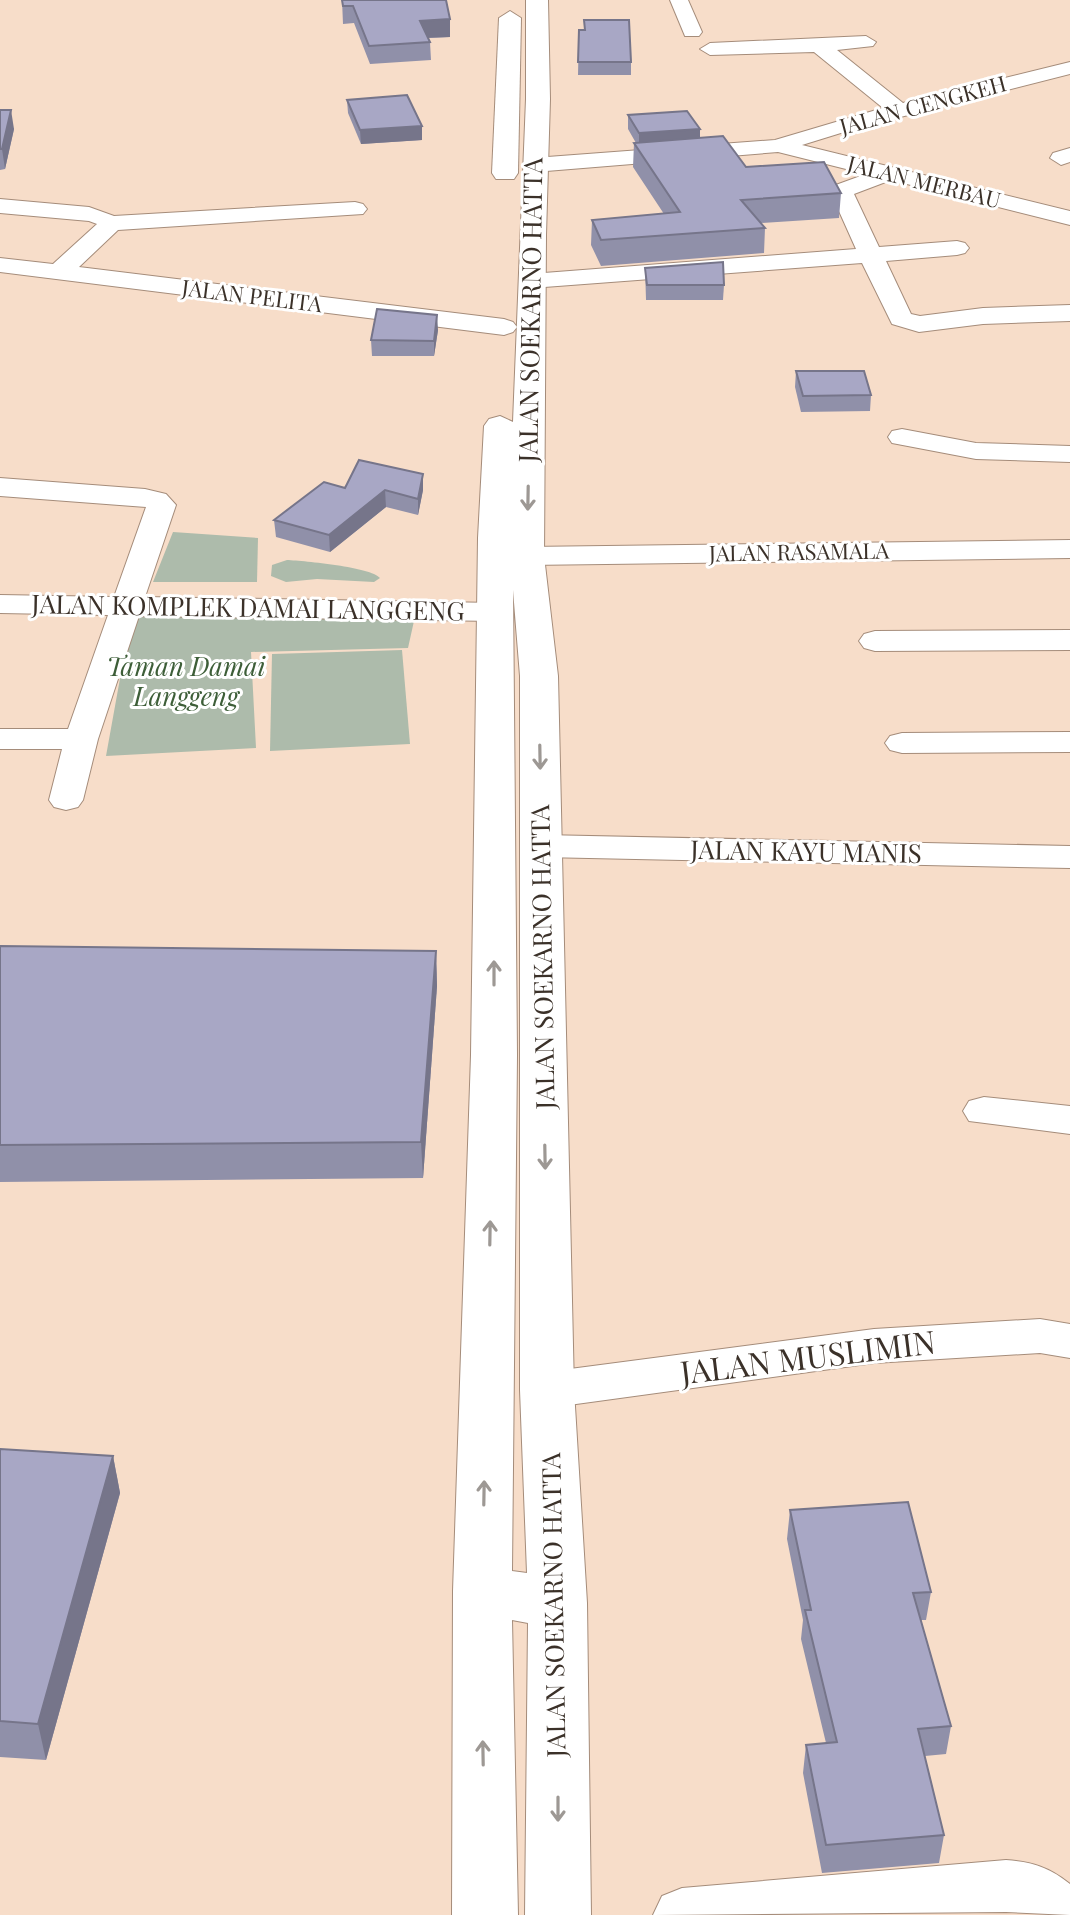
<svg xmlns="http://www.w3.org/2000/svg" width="1070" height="1915" viewBox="0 0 1070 1915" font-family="'Playfair Display',serif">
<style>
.green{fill:#adbbab}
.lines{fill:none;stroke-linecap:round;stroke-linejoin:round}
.street-casing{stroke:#a58c7a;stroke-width:2}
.primary-casing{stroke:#a58c7a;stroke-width:2}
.street{fill:#fff;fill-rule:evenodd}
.primary{fill:#fff;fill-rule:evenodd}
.wall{fill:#9090a9}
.shaded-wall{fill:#76758a}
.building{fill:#a8a7c5;stroke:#76758a;stroke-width:2}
.oneway{stroke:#9d9894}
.labels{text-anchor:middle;stroke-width:6;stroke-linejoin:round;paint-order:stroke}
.far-street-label{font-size:22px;fill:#3b3129;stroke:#fff}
.street-label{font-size:26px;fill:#3b3129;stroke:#fff}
.park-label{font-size:26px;font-style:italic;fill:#3d5e38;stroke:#fff}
.near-street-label{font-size:32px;fill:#3b3129;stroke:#fff}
</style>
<rect width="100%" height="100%" fill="#f7ddc9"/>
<g class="green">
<path d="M173,532L258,538L257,582H153Z"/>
<path d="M287,560C305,561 371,567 380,578L374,582L317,579L286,582L271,576L272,565Z"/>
<path d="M132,612H416L408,648L251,652L256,748L106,756Z"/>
<path d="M402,650L410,744L270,751L272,654Z"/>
</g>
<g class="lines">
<g class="street-casing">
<g id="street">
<path d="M670,0H688L702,32L699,36H685Z"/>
<path d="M866,36L876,42L873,46L837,50L903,103L1070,62V74L857,128L802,145L1070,211V225L891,180L854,194L879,247L957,241L965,243L969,248L965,253L957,255L886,261L911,314L920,316L983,308L1070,305V321L983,324L919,332L892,324L862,263L531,288L522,286L519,281L522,276L531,274L856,249L830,191L833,186L866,174L778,152L534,172L523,165L534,158L775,140L883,108L814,52L710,55L700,49L710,43Z"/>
<path d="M1070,148V162L1061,165L1050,158L1053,153Z"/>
<path d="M0,199L89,207L114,216L355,202L363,204L367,209L363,214L118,230L79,267L504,319L513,322L517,327L513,332L504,335L0,272V258L53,264L97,224L89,221L0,213Z"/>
<path d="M902,429L976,443L1070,446V462L976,459L892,443L888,437L892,431Z"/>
<path d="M0,478L145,489L166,494L176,505L145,597L496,603L507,605L512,612L507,619L496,621L139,616L98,739L83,800L78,807L66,810L54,807L49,800L62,749H0V729H68L108,615L0,613V595L114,597L146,507L0,496Z"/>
<path d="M1070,540V558L527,565L516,562L512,556L516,550L527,547Z"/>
<path d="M1070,630V650L875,651L864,648L859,641L864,634L875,631Z"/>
<path d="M1070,732V752L902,753L890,750L885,743L890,736L902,733Z"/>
<path d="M542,835L1070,846V868L542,857L529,854L524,846L529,838Z"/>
<path d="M984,1097L1070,1106V1134L969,1121L963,1111L969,1101Z"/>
<path d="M1040,1319L1070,1324V1358L1040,1353L874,1363L547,1408L531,1403L524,1390L531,1377L547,1372L874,1329Z"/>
<path d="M1006,1860C1032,1862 1049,1867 1070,1884V1915L1006,1912L653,1915L662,1896L682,1888Z"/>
</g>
</g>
<g class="primary-casing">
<g id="primary">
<path d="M526,0H548L550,99L546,235L544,556L558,676L574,1390L587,1603L591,1915H525L528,1623L512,1620L518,1915H452L453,1591L471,1055L478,538L484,426L489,419L500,416L513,422L526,99ZM513,590L520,676V1390L527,1573L512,1571L517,1055Z"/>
<path d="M510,11L521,18L518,173L514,179H496L492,173L499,18Z"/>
</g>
</g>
<use href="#street" class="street"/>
<use href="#primary" class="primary"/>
</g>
<g class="wall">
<path d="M342,0L450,37L428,38L430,42L431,60L370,64L354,23L343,24Z"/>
<path d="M584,20L631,62V75H578L579,30H584Z"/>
<path d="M347,100L422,140L361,144L348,113Z"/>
<path d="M0,110L14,129L5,169L0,170Z"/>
<path d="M628,115L700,138L746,167L841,193L839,218L761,223L765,228L764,253L601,266L591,245L592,220L664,214L633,167L634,143H636L628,129Z"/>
<path d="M645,268L724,285L723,300H646Z"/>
<path d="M438,330L434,356H372L371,340Z"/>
<path d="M796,371L871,395L870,411L801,412L795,387Z"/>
<path d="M423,474V490L418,515L386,507L330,552L276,537L274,520L345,488Z"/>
<path d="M0,946L436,951L437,986L423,1178L0,1182Z"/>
<path d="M0,1449L113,1456L120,1493L46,1760L0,1757Z"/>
<path d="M790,1510L931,1592L926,1620H921L951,1726L946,1754L925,1756L944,1835L939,1863L822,1873L803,1773L806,1745L826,1743L801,1639L803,1620L787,1539Z"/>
</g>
<g class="shaded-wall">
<path d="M450,19V37L421,38L420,21Z"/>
<path d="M11,110L14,129L5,169L2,149Z"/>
<path d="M422,126V140L361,144L360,130Z"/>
<path d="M700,129V143L639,147V133Z"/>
<path d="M437,315L438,330L434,356V341Z"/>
<path d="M423,474V490L418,515V499Z"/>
<path d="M385,490L386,507L330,552L329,535Z"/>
<path d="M436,951L437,986L423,1178L421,1142Z"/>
<path d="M113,1456L120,1493L46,1760L38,1724Z"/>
</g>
<g class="building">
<path d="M342,0H446L450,19L420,21L430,42L369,46L353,6H343Z"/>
<path d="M584,20H629L631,62H578L579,30H585Z"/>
<path d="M407,95L422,126L360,130L347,100Z"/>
<path d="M0,110H11L2,149H0Z"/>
<path d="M687,111L700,129L639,133L628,115Z"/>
<path d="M723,136L746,167L824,162L841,193L741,200L765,228L601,240L592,220L680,212L634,143Z"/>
<path d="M723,262L724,285H647L645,268Z"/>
<path d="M377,309L437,315L434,341L371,340Z"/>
<path d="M796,371H864L871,395L803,396Z"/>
<path d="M359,460L423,474L418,499L385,490L329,535L274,520L324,482L345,488Z"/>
<path d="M0,946L436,951L421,1142L0,1145Z"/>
<path d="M0,1449L113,1456L38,1724L0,1721Z"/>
<path d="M908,1502L931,1592L913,1593L951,1726L918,1729L944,1835L826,1845L806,1745L837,1742L805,1610H811L790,1510Z"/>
</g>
<defs><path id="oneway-shaft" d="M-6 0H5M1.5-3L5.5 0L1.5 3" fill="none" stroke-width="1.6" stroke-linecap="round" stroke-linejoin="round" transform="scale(2)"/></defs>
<g class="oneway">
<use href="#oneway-shaft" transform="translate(528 498) rotate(91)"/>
<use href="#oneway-shaft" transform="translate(540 757) rotate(89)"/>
<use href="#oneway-shaft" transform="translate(494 973) rotate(-90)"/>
<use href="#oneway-shaft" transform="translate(545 1157) rotate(89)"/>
<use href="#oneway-shaft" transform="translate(490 1233) rotate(-89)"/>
<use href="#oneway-shaft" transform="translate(484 1493) rotate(-89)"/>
<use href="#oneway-shaft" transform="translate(483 1753) rotate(-91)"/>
<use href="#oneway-shaft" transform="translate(558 1809) rotate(90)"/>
</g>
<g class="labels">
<g class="far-street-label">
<text transform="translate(923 105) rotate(-15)" y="8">JALAN CENGKEH</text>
<text transform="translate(924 182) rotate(14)" y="8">JALAN MERBAU</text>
<text transform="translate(252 296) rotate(7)" y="8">JALAN PELITA</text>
<text transform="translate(799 552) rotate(-1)" y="8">JALAN RASAMALA</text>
</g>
<g class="street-label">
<text transform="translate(531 310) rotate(-89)" y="9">JALAN SOEKARNO HATTA</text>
<text transform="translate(248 608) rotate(1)" y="9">JALAN KOMPLEK DAMAI LANGGENG</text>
<text transform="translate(806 852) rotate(1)" y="9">JALAN KAYU MANIS</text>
<text transform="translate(543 957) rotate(-91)" y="9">JALAN SOEKARNO HATTA</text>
<text transform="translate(554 1605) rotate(-91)" y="9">JALAN SOEKARNO HATTA</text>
</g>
<g class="park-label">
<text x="186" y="676">Taman Damai<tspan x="186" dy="30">Langgeng</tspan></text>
</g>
<g class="near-street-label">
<text transform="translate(808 1358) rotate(-7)" y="11">JALAN MUSLIMIN</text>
</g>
</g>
</svg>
